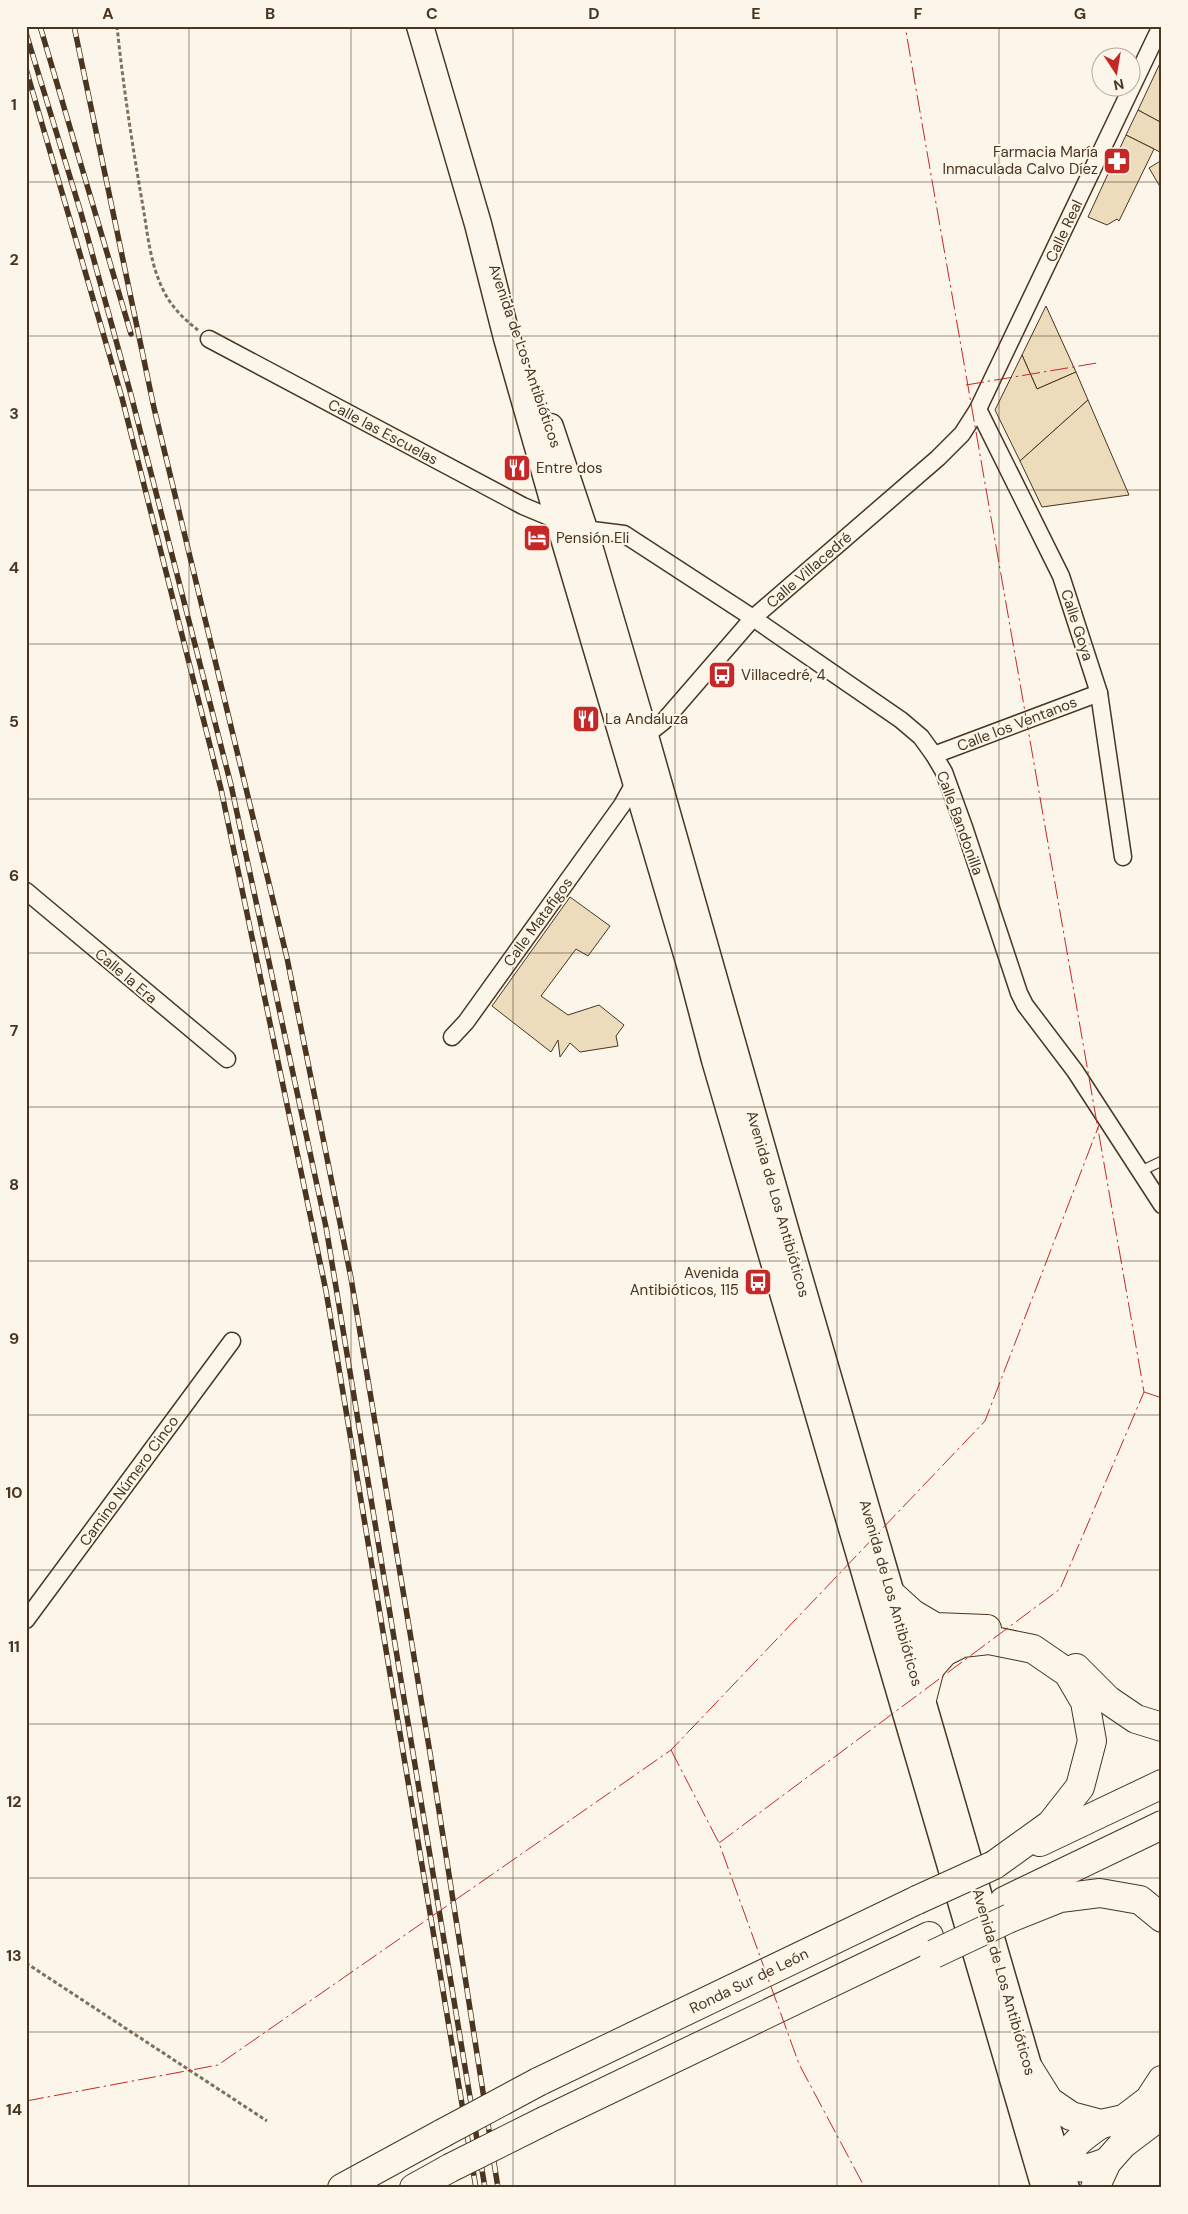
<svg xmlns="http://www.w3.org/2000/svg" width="1188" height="2214" viewBox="0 0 1188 2214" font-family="'DM Sans',sans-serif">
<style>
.building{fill:#ecdcbc;stroke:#4a3520}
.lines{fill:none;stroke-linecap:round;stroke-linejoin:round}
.service-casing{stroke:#4a3520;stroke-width:11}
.minor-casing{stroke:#4a3520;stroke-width:19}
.primary-casing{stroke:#4a3520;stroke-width:29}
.motorway-casing{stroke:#4a3520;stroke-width:30}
.path{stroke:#7f6f5c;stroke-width:3;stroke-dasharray:4 2.5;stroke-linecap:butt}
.service{stroke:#fbf6e9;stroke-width:9}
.minor{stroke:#fbf6e9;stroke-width:16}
.primary{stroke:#fbf6e9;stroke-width:26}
.motorway{stroke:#fbf6e9;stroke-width:28}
.rail-casing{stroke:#4a3520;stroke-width:5.5}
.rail{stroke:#fbf6e9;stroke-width:4;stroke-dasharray:11;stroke-linecap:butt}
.motorway-bridge-casing{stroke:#4a3520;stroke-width:30;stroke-linecap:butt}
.motorway-bridge{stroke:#fbf6e9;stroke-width:28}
.power{stroke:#c62828;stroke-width:1;stroke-dasharray:18 4 2.5 4;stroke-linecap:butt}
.grid{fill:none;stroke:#4a3520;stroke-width:1;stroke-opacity:0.55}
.labels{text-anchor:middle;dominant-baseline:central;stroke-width:4;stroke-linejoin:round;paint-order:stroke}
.poi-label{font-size:15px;fill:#4a3520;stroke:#fbf6e9;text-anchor:start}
.street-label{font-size:15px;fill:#4a3520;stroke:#fbf6e9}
.neatline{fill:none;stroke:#4a3520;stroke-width:2}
.grid-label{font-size:16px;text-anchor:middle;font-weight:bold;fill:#4a3520}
</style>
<rect width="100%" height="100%" fill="#fbf6e9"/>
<g class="building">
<path d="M1162,59V123L1138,110Z"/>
<path d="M1138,110L1162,123V153L1126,135Z"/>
<path d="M1126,135L1154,149L1119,221L1117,219L1107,225L1088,217Z"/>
<path d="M1162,160V190L1149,168Z"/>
<path d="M1046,306L1076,372L1037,389L1022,355Z"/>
<path d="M1022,355L1037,389L1076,372L1088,400L1020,461L995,410Z"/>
<path d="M1088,400L1129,495L1042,507L1020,461Z"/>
<path d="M570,897L610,926L588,956L576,949L541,996L568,1015L599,1005L624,1025L616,1036L618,1046L580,1052L570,1043L560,1057L558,1040L551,1052L492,1006Z"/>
</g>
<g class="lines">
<g class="service-casing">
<path id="service" d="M1141,1171L1162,1161"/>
</g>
<g class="minor-casing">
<g id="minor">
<path d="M209,339L523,506L559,521"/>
<path d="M978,409L1061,576L1099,693L1123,857"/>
<path d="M584,529L624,534L753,618L901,720L921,737L934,755L944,772L964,827L1019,993L1025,1005L1075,1071L1162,1205"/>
<path d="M645,736L663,722L753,618L938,458L962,434L978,409L1161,26"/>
<path d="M934,755L1099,693"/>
<path d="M26,891L227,1059"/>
<path d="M452,1037L466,1022L622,805L636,780"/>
<path d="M26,1620L232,1341"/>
</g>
</g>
<g class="primary-casing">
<g id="primary">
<path d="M420,26L478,224L507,338L559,521L689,961L715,1060L1045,2188"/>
<path d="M550,427L584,529L645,736L787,1236L1029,2069L1066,2188"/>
</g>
</g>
<g class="motorway-casing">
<g id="motorway">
<path d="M891,1594L913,1614L935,1627L987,1629"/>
<path d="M935,1627L923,1631L906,1644L926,1652H944"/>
<path d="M1076,1668L1108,1700L1136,1719L1162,1727"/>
<path d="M922,1699L930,1668L944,1652L962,1643L989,1640L1033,1649L1068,1673L1085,1702L1092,1741L1080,1787L1051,1824L994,1865"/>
<path d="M1040,1842L1162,1784"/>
<path d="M1004,1901L1162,1825"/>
<path d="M1010,1918L1060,1898L1100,1893L1140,1900L1162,1918"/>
<path d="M1029,2069L1049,2101L1071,2116L1101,2124L1124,2119L1149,2100L1162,2080"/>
<path d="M538,2082L917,1900"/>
<path d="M546,2120L929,1936"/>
<path d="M1101,2124C1083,2136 1069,2147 1060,2166L1090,2168L1107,2162"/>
<path d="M342,2188L443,2133"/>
<path d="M414,2188L450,2168"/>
<path d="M1095,2188L1107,2162L1123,2144L1152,2122L1162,2106"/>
</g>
</g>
<g class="path">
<path d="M117,26C123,85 132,143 142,201C147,228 149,257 160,283C168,303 181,317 198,330"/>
<path d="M26,1963L267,2121"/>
</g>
<use href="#service" class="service"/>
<use href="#minor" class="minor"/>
<use href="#primary" class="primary"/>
<use href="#motorway" class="motorway"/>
<g class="rail-casing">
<g id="rail">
<path d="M40,26L131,334"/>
<path d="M74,26L154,408L287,958L351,1278L430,1753L498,2188"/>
<path d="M26,33L81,213L131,395L231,785L326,1227L485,2188"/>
<path d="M26,69L122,398L221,789L326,1291L476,2188"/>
</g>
</g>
<use href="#rail" class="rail"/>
<g class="motorway-bridge-casing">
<g id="motorway-bridge">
<path d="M917,1900L994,1865"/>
<path d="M934,1954L1010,1918"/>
<path d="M443,2133L538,2082"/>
<path d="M450,2168L546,2120"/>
</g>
</g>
<use href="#motorway-bridge" class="motorway-bridge"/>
<g class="power">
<path d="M966,385L1097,363"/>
<path d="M1144,1392L1162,1398"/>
<path d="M671,1750L719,1843L799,2064L865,2188"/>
<path d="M719,1843L1060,1589L1144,1392L905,26"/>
<path d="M26,2101L218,2065L671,1750L985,1421L1099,1125"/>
</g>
</g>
<path class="grid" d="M189,26V2188M351,26V2188M513,26V2188M675,26V2188M837,26V2188M999,26V2188M26,182H1162M26,336H1162M26,490H1162M26,644H1162M26,799H1162M26,953H1162M26,1107H1162M26,1261H1162M26,1415H1162M26,1570H1162M26,1724H1162M26,1878H1162M26,2032H1162"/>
<defs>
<g id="pharmacy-square" transform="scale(1.4375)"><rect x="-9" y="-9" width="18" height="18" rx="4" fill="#c62828" stroke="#fbf6e9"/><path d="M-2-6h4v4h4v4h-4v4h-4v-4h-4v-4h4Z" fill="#fff"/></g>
<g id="restaurant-square" transform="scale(1.4375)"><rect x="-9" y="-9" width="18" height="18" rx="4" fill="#c62828" stroke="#fbf6e9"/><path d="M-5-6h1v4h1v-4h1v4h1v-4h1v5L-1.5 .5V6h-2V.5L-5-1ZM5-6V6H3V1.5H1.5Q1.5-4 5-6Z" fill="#fff"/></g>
<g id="hotel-square" transform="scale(1.4375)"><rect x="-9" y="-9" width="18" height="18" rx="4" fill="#c62828" stroke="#fbf6e9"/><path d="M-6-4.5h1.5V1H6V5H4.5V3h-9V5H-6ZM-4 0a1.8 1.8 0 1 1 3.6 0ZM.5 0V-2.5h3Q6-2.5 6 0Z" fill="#fff"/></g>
<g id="bus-square" transform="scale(1.4375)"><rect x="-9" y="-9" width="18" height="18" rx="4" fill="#c62828" stroke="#fbf6e9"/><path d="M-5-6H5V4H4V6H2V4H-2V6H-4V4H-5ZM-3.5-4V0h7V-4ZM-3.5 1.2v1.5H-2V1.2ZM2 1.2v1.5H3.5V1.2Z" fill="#fff"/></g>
</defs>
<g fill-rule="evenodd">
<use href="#pharmacy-square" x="1117" y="161"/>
<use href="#restaurant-square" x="517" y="468"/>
<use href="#hotel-square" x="537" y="538"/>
<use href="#bus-square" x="722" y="675"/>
<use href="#restaurant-square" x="586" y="719"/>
<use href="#bus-square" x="758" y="1282"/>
</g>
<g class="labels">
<g class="poi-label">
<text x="1098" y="152" text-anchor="end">Farmacia María<tspan x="1098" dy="17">Inmaculada Calvo Díez</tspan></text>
<text x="536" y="468">Entre dos</text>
<text x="556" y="538">Pensión Eli</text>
<text x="741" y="675">Villacedré, 4</text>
<text x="605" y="719">La Andaluza</text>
<text x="739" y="1273" text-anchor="end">Avenida<tspan x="739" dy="17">Antibióticos, 115</tspan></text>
</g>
<g class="street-label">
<text transform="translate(1064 231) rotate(-65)">Calle Real</text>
<text transform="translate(525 356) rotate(71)">Avenida de Los Antibióticos</text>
<text transform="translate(383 432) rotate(28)">Calle las Escuelas</text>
<text transform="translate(809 570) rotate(-41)">Calle Villacedré</text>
<text transform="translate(1077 625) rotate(72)">Calle Goya</text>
<text transform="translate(1017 724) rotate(-21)">Calle los Ventanos</text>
<text transform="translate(960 823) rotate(70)">Calle Bandonilla</text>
<text transform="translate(538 922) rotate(-54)">Calle Matafigos</text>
<text transform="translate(126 976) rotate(40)">Calle la Era</text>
<text transform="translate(778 1204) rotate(74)">Avenida de Los Antibióticos</text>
<text transform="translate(129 1481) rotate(-54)">Camino Número Cinco</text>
<text transform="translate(891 1593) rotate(74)">Avenida de Los Antibióticos</text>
<text transform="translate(749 1981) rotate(-26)">Ronda Sur de León</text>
<text transform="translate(1004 1982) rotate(74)">Avenida de Los Antibióticos</text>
</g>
</g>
<rect width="1188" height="2214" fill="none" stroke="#fbf6e9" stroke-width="55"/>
<g transform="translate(1116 72) rotate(168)"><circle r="24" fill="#fbf6e9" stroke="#b4a999"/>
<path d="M0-4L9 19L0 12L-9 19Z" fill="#c62828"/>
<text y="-8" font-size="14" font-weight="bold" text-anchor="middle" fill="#4a3520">N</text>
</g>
<rect x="28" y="28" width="1132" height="2158" class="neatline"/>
<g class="grid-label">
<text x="108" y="19">A</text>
<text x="270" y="19">B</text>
<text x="432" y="19">C</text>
<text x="594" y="19">D</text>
<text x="756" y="19">E</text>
<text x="918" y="19">F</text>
<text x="1080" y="19">G</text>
<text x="14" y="110">1</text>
<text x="14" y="265">2</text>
<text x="14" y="419">3</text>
<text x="14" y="573">4</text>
<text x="14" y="727">5</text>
<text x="14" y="881">6</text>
<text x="14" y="1036">7</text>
<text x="14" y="1190">8</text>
<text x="14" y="1344">9</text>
<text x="14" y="1498">10</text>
<text x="14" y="1652">11</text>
<text x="14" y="1807">12</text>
<text x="14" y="1961">13</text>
<text x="14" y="2115">14</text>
</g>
</svg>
